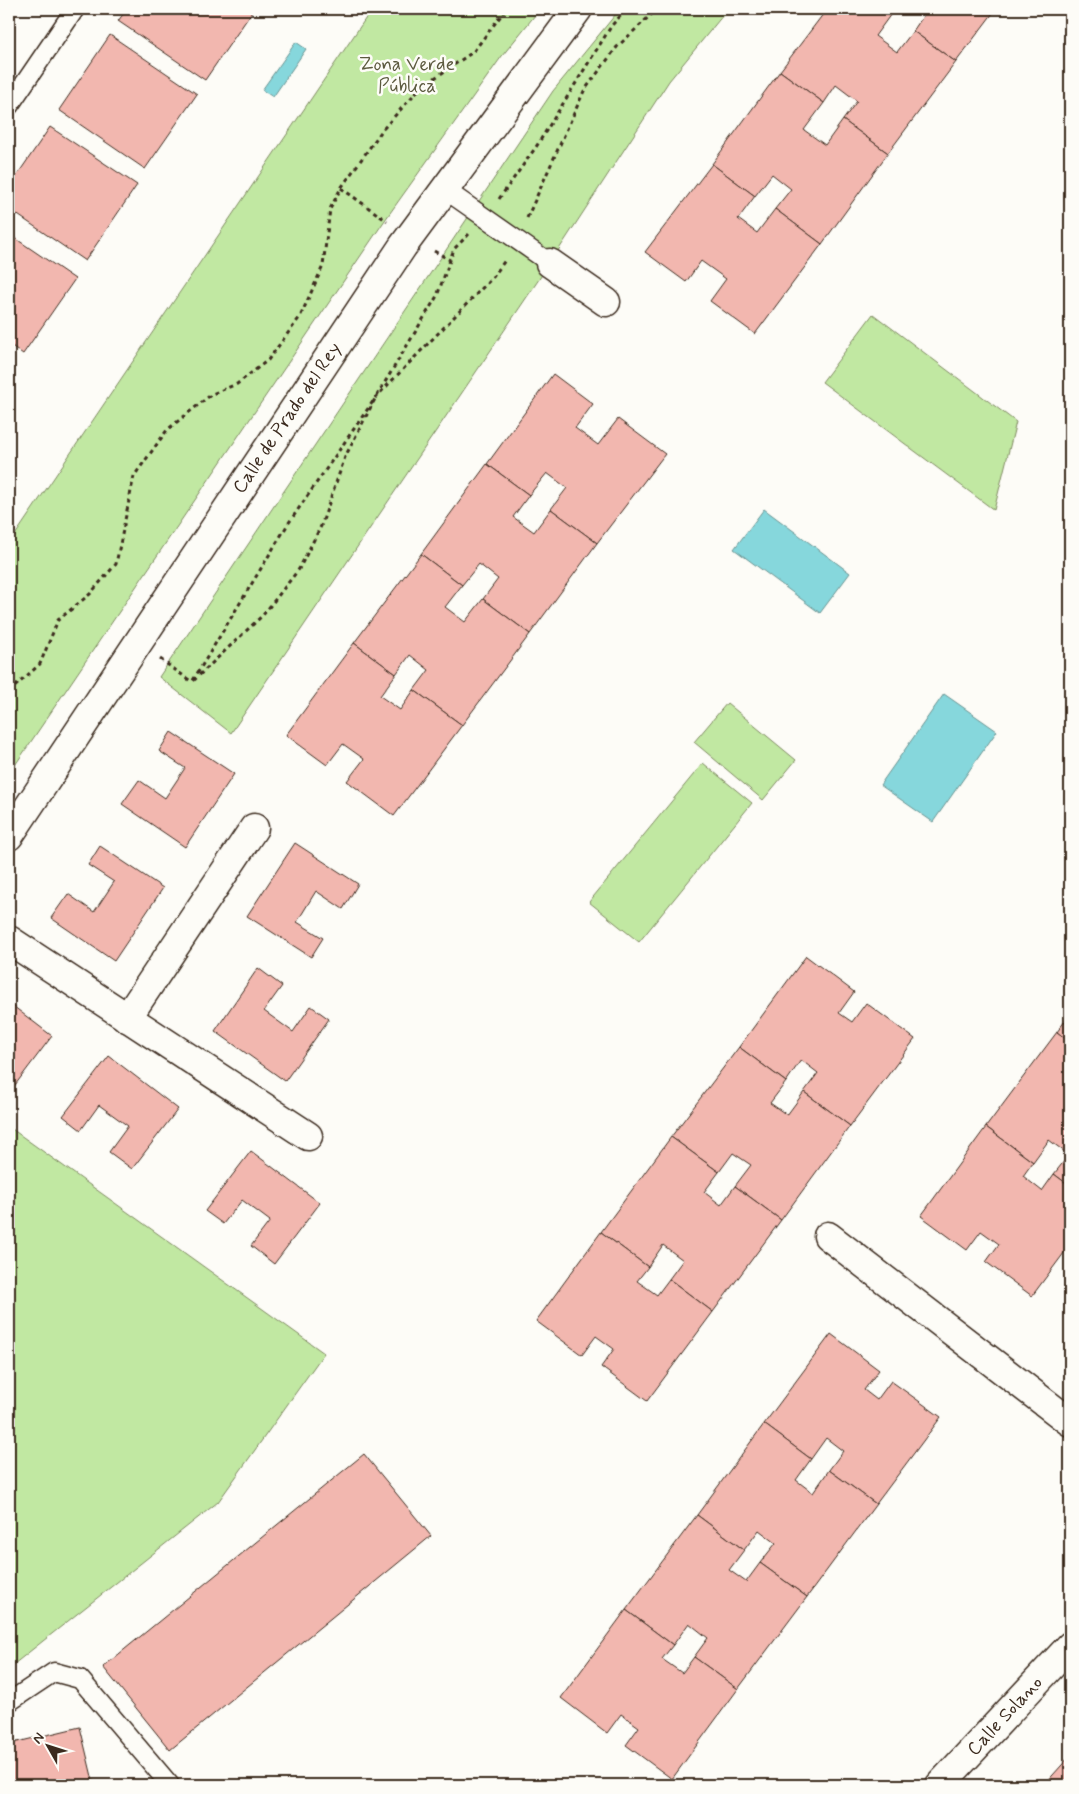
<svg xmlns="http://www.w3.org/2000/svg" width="1079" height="1794" viewBox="0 0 1079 1794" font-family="Mynerve,sans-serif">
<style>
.green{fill:#c1e8a2;stroke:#7e8960}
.water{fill:#86d7dc;stroke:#689290}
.building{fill:#f2b7af;stroke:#3b2a1e}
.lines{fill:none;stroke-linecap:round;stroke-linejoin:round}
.service-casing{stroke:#3b2a1e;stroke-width:21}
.minor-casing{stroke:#3b2a1e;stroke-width:31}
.path{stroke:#3b2a1e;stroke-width:3;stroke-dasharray:4 4;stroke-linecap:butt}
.service{stroke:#fdfcf7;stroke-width:18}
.minor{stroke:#fdfcf7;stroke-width:28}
.labels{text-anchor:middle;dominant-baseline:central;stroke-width:5;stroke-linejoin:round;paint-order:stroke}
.park-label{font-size:19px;fill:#5c5a3f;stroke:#fdfcf7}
.street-label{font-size:19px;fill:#3b2a1e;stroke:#fdfcf7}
</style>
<rect width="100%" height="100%" fill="#fdfcf7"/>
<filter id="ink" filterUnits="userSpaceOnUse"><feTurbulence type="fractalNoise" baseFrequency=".02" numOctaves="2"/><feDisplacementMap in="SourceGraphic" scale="10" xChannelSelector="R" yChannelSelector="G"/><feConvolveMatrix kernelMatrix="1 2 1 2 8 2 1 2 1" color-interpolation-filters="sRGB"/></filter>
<g filter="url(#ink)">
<g class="green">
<path d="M372,9H540L502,56L385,220L9,774V544Z"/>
<path d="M620,9H728L669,81L550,263L231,733L159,677L553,91Z"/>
<path d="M873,314L1016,422L994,510L822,382Z"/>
<path d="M727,703L796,760L763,800L694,742Z"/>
<path d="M703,763L752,803L639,942L589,902Z"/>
<path d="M9,1127L324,1353L218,1502L9,1668Z"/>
</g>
<g class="water">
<path d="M296,42L306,49L273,97L262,90Z"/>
<path d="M764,509L850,573L820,613L734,549Z"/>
<path d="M944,694L997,731L933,822L880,785Z"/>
</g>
<g class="building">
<path d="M127,9H254L205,80L118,21Z"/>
<path d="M827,9H884L891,14L875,36L897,52L913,31L956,62L888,153L843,120L857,101L836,85L824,103L780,71Z"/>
<path d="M928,9H996L956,62L913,31Z"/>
<path d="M110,35L197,94L145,169L59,110Z"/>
<path d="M780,71L824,103L804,130L825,145L843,120L888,153L822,244L775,209L791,189L772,174L755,196L712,164Z"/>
<path d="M50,127L137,185L85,261L9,209V187Z"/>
<path d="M712,164L755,196L738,219L757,233L775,209L822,244L755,334L710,301L726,279L701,261L686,282L645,252Z"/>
<path d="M9,234L75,279L23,354L9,344Z"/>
<path d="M553,374L593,404L575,428L598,445L618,419L665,454L597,543L551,509L567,488L547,473L529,495L487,464Z"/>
<path d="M487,464L529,495L513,517L534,532L551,509L597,543L530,634L483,599L498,579L479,564L462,585L421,554Z"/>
<path d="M421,554L462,585L445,607L465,622L483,599L530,634L462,725L414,690L429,670L410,655L396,674L354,643Z"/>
<path d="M354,643L396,674L380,696L400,710L414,690L462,725L394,816L347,781L364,759L343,744L327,765L286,735Z"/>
<path d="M171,732L234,774L185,847L122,804L139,780L165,798L185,768L159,751Z"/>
<path d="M295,843L358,884L343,909L316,891L297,922L323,938L311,957L247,916Z"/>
<path d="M100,846L163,888L114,961L51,918L68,894L94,912L114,882L88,865Z"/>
<path d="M806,956L854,992L839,1013L852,1022L866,1003L915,1039L850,1126L804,1092L818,1073L801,1060L786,1082L739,1047Z"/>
<path d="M258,968L282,986L264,1011L293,1032L311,1006L329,1019L285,1081L215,1031Z"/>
<path d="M9,1003L52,1036L9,1093Z"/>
<path d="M1070,1014V1042L1057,1032Z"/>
<path d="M1057,1032L1070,1042V1186L1054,1174L1069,1155L1049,1140L1033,1162L986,1127Z"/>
<path d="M739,1047L786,1082L770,1103L787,1115L804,1092L850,1126L781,1220L735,1186L751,1165L733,1153L719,1172L671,1137Z"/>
<path d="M109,1056L178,1109L132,1169L109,1152L128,1126L99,1105L81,1130L63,1116Z"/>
<path d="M986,1127L1033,1162L1023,1176L1042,1191L1054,1174L1070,1186V1245L1032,1296L986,1262L999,1244L981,1231L967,1250L921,1216Z"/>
<path d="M671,1137L719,1172L704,1192L721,1205L735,1186L781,1220L713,1312L669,1279L683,1260L663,1245L648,1267L601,1232Z"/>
<path d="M251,1151L320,1203L274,1264L251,1246L270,1221L242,1200L223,1224L205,1211Z"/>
<path d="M601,1232L648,1267L637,1281L657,1295L669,1279L713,1312L647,1401L601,1367L614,1349L596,1336L582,1355L536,1321Z"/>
<path d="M831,1334L879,1370L864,1390L877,1400L891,1381L941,1417L876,1504L829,1470L843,1451L826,1438L811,1459L764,1424Z"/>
<path d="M764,1424L811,1459L796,1480L813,1493L829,1470L876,1504L807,1597L760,1563L776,1543L759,1530L744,1550L697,1515Z"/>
<path d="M364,1454L431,1536L170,1750L103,1667Z"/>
<path d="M697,1515L744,1550L729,1570L746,1582L760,1563L807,1597L738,1689L694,1657L708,1638L689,1623L673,1645L626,1610Z"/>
<path d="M626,1610L673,1645L662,1659L682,1673L694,1657L738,1689L672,1779L626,1745L639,1727L621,1714L607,1733L561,1698Z"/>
<path d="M80,1727L94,1785H9V1744Z"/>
<path d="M1070,1756V1785H1044Z"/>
</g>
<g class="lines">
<g class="service-casing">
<g id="service">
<path d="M9,106L75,9"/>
<path d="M444,189L550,263"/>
<path d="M9,1702L54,1672L80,1679L170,1785"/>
</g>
</g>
<g class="minor-casing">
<g id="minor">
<path d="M550,263L606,302"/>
<path d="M9,836L403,246L578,9"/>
<path d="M9,940L308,1136"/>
<path d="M127,1018L254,828"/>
<path d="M828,1236L1070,1422"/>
<path d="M940,1785L1070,1646"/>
</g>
</g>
<g class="path">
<path d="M341,188L387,221"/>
<path d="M499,199L536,147L612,25L627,9"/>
<path d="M527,218L584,91L617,47L657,9"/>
<path d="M469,234L454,249L437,296L376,397L345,457L321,526L299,569L263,615L192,682L288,524L376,397L493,277L506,259"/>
<path d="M434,251L450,260"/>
<path d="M160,659L192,682"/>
<path d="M9,692L40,664L58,620L90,594L116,564L134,476L167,430L212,394L237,384L268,360L300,317L323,266L330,209L341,188L383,129L420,88L473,52L506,9"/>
</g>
<use href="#service" class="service"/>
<use href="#minor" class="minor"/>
</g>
</g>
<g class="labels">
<g class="park-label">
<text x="407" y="64">Zona Verde<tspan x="407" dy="22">Pública</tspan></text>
</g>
<g class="street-label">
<text transform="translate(287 418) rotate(-56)">Calle de Prado del Rey</text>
<text transform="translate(1005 1716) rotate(-47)">Calle Solano</text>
</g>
</g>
<rect width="1079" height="1794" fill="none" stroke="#fdfcf7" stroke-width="30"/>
<rect x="15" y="15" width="1049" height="1764" fill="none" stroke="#3b2a1e" stroke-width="2" filter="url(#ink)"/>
<g transform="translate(48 1746) rotate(309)" stroke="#fdfcf7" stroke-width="4" paint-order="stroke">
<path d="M0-4L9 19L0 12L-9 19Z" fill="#3b2a1e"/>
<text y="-8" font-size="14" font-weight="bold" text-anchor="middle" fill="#3b2a1e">N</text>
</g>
</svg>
